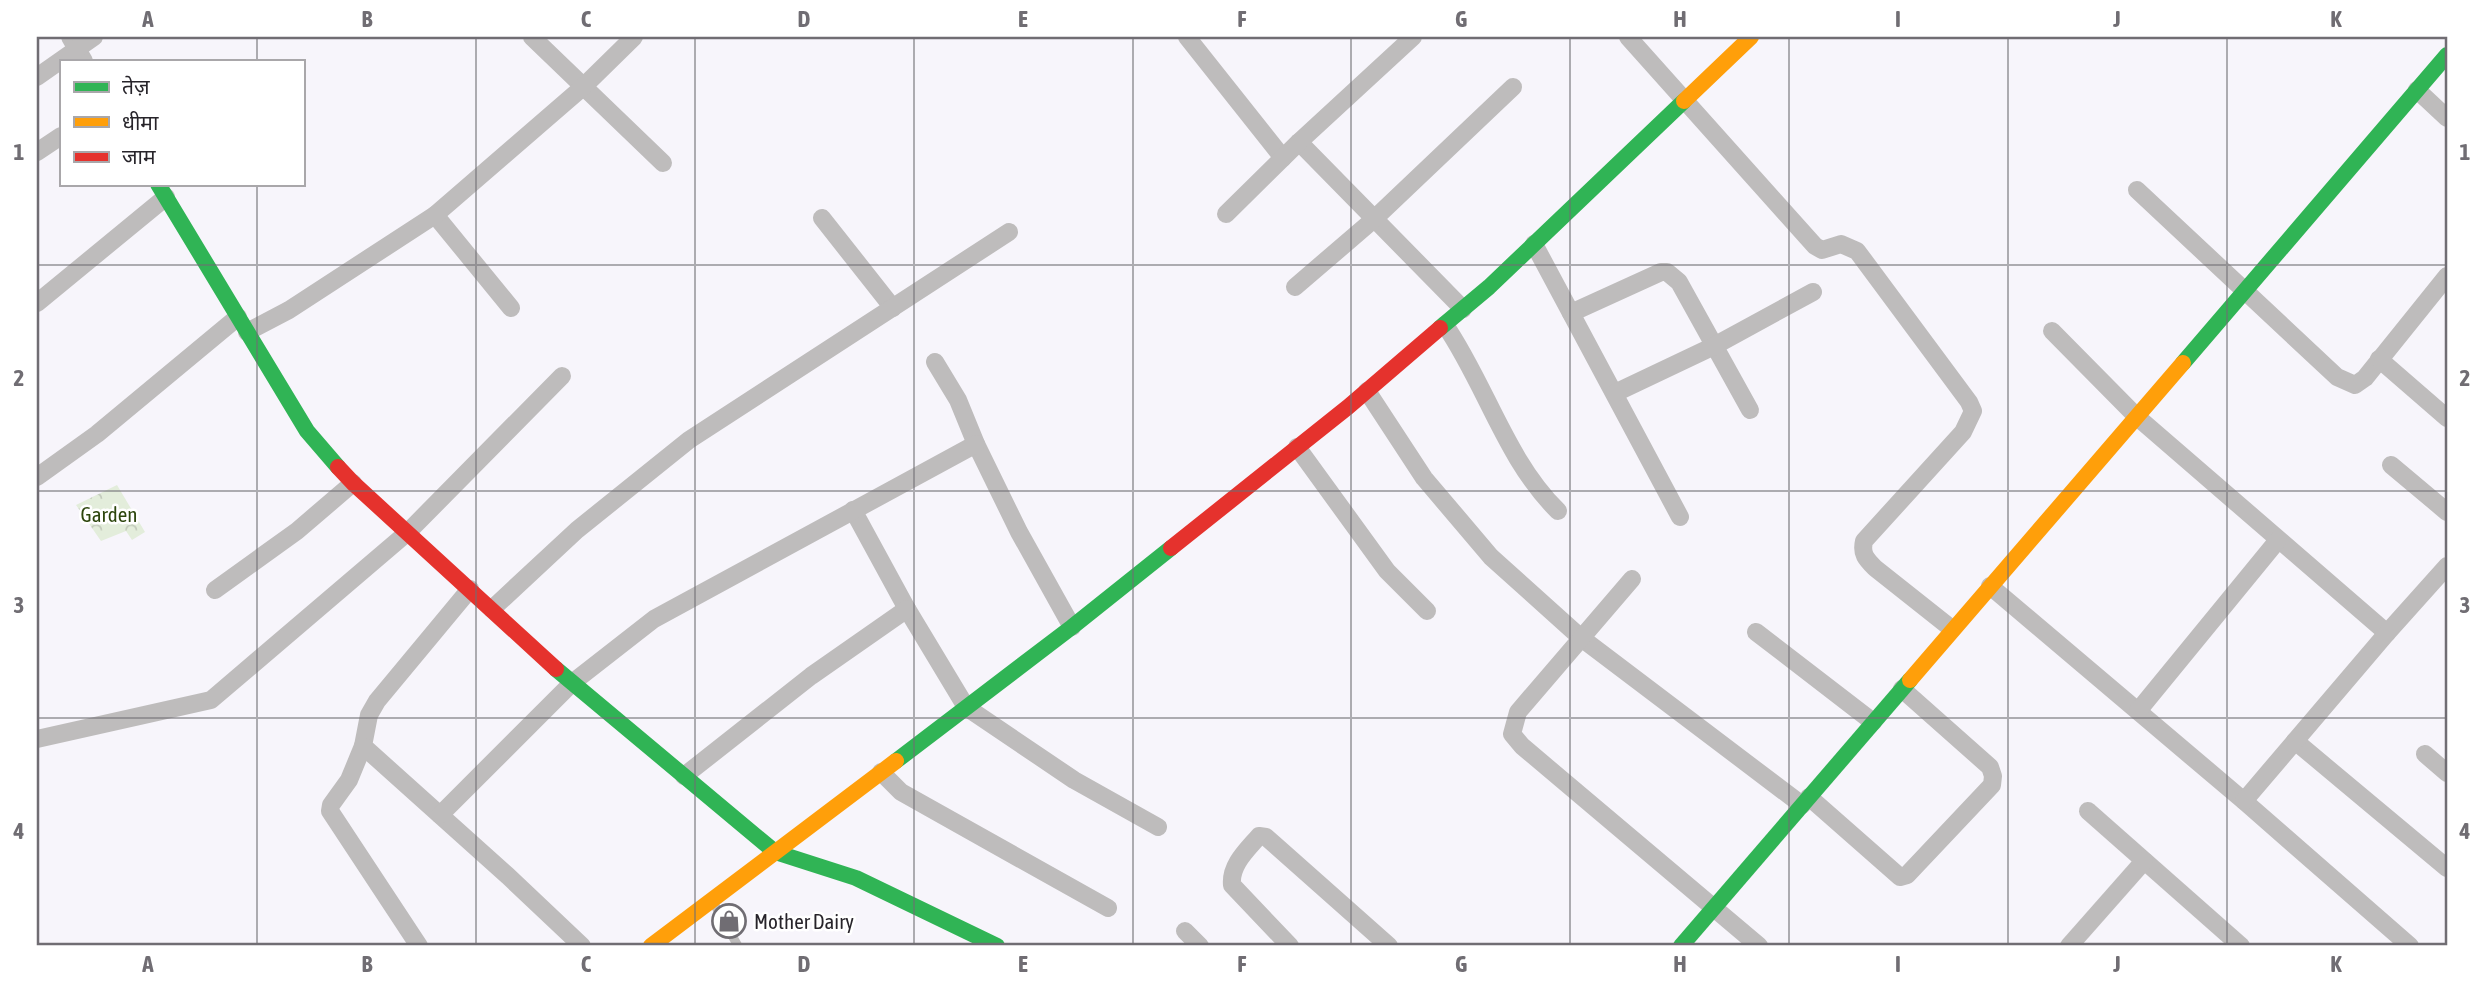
<svg xmlns="http://www.w3.org/2000/svg" width="2484" height="983" viewBox="0 0 2484 983" font-family="'Asap Condensed','Noto Sans Devanagari',sans-serif">
<style>
.park{fill:url(#park-crowns)}
.lines{fill:none;stroke-linecap:round;stroke-linejoin:round}
.lane{stroke:#bebcbc;stroke-width:9}
.street{stroke:#bebcbc;stroke-width:18}
.fast{stroke:#30b455;stroke-width:16}
.slow{stroke:#ff9f0a;stroke-width:16}
.jam{stroke:#e5322d;stroke-width:16}
.grid{fill:none;stroke:#706d73;stroke-width:2;stroke-opacity:0.55}
.labels{text-anchor:middle;dominant-baseline:central;stroke-width:5;stroke-linejoin:round;paint-order:stroke}
.park-label{font-size:21px;fill:#2d460d;stroke:#fff}
.poi-label{font-size:21px;fill:#27242a;stroke:#fff;text-anchor:start}
.neatline{fill:none;stroke:#706d73;stroke-width:2.5}
.grid-label{font-size:23px;text-anchor:middle;font-weight:bold;fill:#706d73}
</style>
<defs>
<pattern id="park-crowns" width="20" height="18" patternUnits="userSpaceOnUse" patternTransform="scale(1.75)"><rect width="20" height="18" fill="#e3eddb"/><path d="M2 6a3 3 0 1 1 6 0M12 15a3 3 0 1 1 6 0" fill="none" stroke="#c3cbbc"/></pattern>
</defs>
<rect width="100%" height="100%" fill="#f7f5fb"/>
<path class="park" d="M117,485L145,532L132,540L126,531L101,541L76,505Z"/>
<g class="lines">
<path class="lane" d="M713,902L738,946"/>
<g class="street">
<path d="M70,37L84,61"/>
<path d="M532,37L663,163"/>
<path d="M1187,37L1283,158"/>
<path d="M1628,37L1815,246L1822,250L1841,244L1857,251L1969,402L1973,411L1963,432L1864,541C1861,554 1866,559 1875,568L1952,629"/>
<path d="M37,77L94,37"/>
<path d="M2417,90L2447,118"/>
<path d="M1299,142L1463,309"/>
<path d="M37,152L61,136"/>
<path d="M2137,190L2337,377L2355,385L2365,378L2447,276"/>
<path d="M1226,214L1299,142L1413,37"/>
<path d="M435,215L511,308"/>
<path d="M822,218L893,308"/>
<path d="M1534,244L1680,517"/>
<path d="M1295,287L1373,220L1513,87"/>
<path d="M37,303L166,197"/>
<path d="M1571,313L1661,272H1667L1679,282L1750,410"/>
<path d="M1445,325C1486,385 1506,460 1558,511"/>
<path d="M2052,331L2136,416L2387,633"/>
<path d="M247,332L289,310L435,215L583,87L634,37"/>
<path d="M2379,359L2447,418"/>
<path d="M935,362L958,400L976,444L1019,532L1072,627"/>
<path d="M1367,391L1424,478L1491,557L1580,637L1802,805"/>
<path d="M1615,393L1714,346L1813,292"/>
<path d="M1297,447L1387,571L1427,611"/>
<path d="M2391,465L2447,512"/>
<path d="M37,477L97,434L238,317"/>
<path d="M853,510L907,609L966,707L1074,780L1158,827"/>
<path d="M1632,579L1518,712L1512,734L1522,746L1759,946"/>
<path d="M1990,586L2244,801L2410,946"/>
<path d="M470,589L377,701L369,715L363,746L508,876L582,946"/>
<path d="M215,590L297,531L353,483"/>
<path d="M492,609L577,530L689,440L1009,232"/>
<path d="M1756,632L1873,722"/>
<path d="M2138,711L2278,540"/>
<path d="M37,739L211,700L408,532L562,376"/>
<path d="M2295,741L2447,868"/>
<path d="M363,746L349,780L331,805L330,811L419,946"/>
<path d="M2425,754L2447,773"/>
<path d="M881,772L901,792L1108,908"/>
<path d="M684,776L811,676L907,609"/>
<path d="M1809,797L1900,877L1907,875L1992,785L1993,776L1990,767L1902,689"/>
<path d="M2244,801L2387,633L2447,566"/>
<path d="M2088,811L2241,946"/>
<path d="M440,815L572,683L654,619L976,444"/>
<path d="M1185,931L1200,946"/>
<path d="M1290,946L1232,885C1230,865 1247,850 1259,836L1266,837L1274,844L1389,946"/>
<path d="M2069,946L2144,861"/>
</g>
<g class="fast">
<path d="M158,184L307,431L338,467"/>
<path d="M1440,328L1489,287L1684,101"/>
<path d="M2183,363L2447,55"/>
<path d="M556,669L775,852L856,878L997,946"/>
<path d="M896,761L1072,627L1171,548"/>
<path d="M1681,946L1910,680"/>
</g>
<g class="slow">
<path d="M1684,101L1751,37"/>
<path d="M1910,680L2183,363"/>
<path d="M651,946L896,761"/>
</g>
<g class="jam">
<path d="M338,467L353,483L556,669"/>
<path d="M1171,548L1348,407L1440,328"/>
</g>
</g>
<path class="grid" d="M257,37V61M476,37V946M695,37V946M914,37V946M1133,37V946M1351,37V946M1570,37V946M1789,37V946M2008,37V946M2227,37V946M257,184V946M37,265H2447M37,491H2447M37,718H2447"/>
<defs>
<g id="shop-ring" transform="scale(1.75)"><circle r="9.5" fill="#fff" stroke="#706d73" stroke-width="1.5"/><path d="M-5-2.5h2.3a2.7 3.5 0 0 1 5.4 0H5L5.5 6h-11ZM-1.5-2.5h3a1.5 2.3 0 0 0-3 0Z" fill="#706d73"/></g>
</defs>
<g fill-rule="evenodd">
<use href="#shop-ring" x="729" y="921"/>
</g>
<g class="labels">
<g class="park-label">
<text x="109" y="514">Garden</text>
</g>
<g class="poi-label">
<text x="754" y="921">Mother Dairy</text>
</g>
</g>
<rect width="2484" height="983" fill="none" stroke="#ffffff" stroke-width="77"/>
<rect x="60" y="60" width="245" height="126" fill="#ffffff" stroke="#a9a7aa" stroke-width="2"/>
<rect x="74" y="82" width="35" height="10" fill="#30b455" stroke="#a9a7aa" stroke-width="2"/>
<text x="122" y="94" font-size="21" fill="#27242a">तेज़</text>
<rect x="74" y="117" width="35" height="10" fill="#ff9f0a" stroke="#a9a7aa" stroke-width="2"/>
<text x="122" y="130" font-size="21" fill="#27242a">धीमा</text>
<rect x="74" y="152" width="35" height="10" fill="#e5322d" stroke="#a9a7aa" stroke-width="2"/>
<text x="122" y="164" font-size="21" fill="#27242a">जाम</text>
<rect x="38" y="38" width="2408" height="906" class="neatline"/>
<g class="grid-label">
<text x="148" y="27">A</text>
<text x="367" y="27">B</text>
<text x="586" y="27">C</text>
<text x="804" y="27">D</text>
<text x="1023" y="27">E</text>
<text x="1242" y="27">F</text>
<text x="1461" y="27">G</text>
<text x="1680" y="27">H</text>
<text x="1898" y="27">I</text>
<text x="2117" y="27">J</text>
<text x="2336" y="27">K</text>
<text x="19" y="160">1</text>
<text x="2465" y="160">1</text>
<text x="19" y="386">2</text>
<text x="2465" y="386">2</text>
<text x="19" y="613">3</text>
<text x="2465" y="613">3</text>
<text x="19" y="839">4</text>
<text x="2465" y="839">4</text>
<text x="148" y="972">A</text>
<text x="367" y="972">B</text>
<text x="586" y="972">C</text>
<text x="804" y="972">D</text>
<text x="1023" y="972">E</text>
<text x="1242" y="972">F</text>
<text x="1461" y="972">G</text>
<text x="1680" y="972">H</text>
<text x="1898" y="972">I</text>
<text x="2117" y="972">J</text>
<text x="2336" y="972">K</text>
</g>
</svg>
